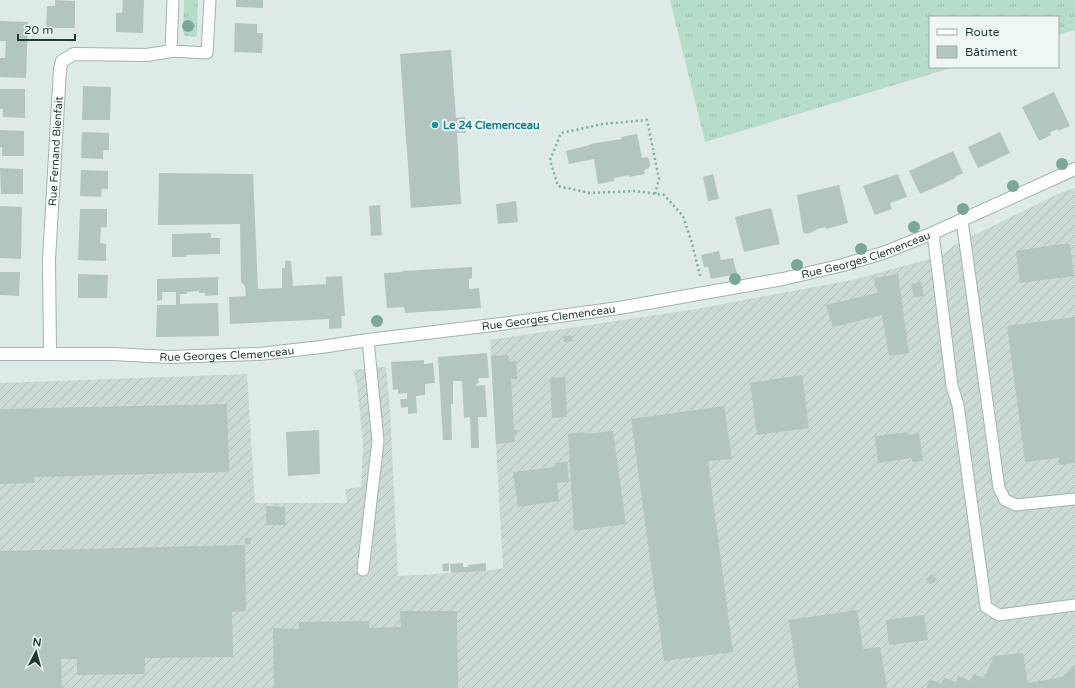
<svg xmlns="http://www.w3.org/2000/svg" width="1075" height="688" viewBox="0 0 1075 688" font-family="'Varela Round',sans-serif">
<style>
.industrial{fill:url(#industrial-furrows)}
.grass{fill:url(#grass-tufts)}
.building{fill:#b3c5c1}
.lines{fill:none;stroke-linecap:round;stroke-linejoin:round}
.service-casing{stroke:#a1b2b0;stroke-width:13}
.minor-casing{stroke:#a1b2b0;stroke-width:14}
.path{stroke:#7dafac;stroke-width:2.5;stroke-dasharray:2 3;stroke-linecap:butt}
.service{stroke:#fff;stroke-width:11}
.minor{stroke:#fff;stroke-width:12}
.tree{fill:#7aa898}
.culture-dot{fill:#0f9aa8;stroke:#eef7f4;stroke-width:1.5}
.labels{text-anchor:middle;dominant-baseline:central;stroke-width:4;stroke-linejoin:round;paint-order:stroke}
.culture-label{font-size:11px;font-weight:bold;fill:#0d838f;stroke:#eef7f4;text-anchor:start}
.street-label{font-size:11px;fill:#1f3a39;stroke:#eef7f4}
</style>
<defs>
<pattern id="industrial-furrows" width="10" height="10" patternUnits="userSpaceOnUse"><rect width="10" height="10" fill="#ccdad7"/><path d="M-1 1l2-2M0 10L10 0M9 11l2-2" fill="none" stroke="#afbcb9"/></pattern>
<pattern id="grass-tufts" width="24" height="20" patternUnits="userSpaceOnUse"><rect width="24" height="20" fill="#b5ddc9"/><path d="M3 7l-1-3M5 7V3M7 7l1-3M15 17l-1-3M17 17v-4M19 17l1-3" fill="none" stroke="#9bbead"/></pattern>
</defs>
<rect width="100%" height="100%" fill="#deeae8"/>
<path class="industrial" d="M1075,188V688H0V383L247,374L255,503H347L345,489L361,487L363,444L357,385L353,370L386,367L390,409L398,576L486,571L503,568L490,340L696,309L852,280L941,256L956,244L1060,193Z"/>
<g class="grass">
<path d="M184,0H198L197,33L195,37L185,36L183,32Z"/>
<path d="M670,0H1075V30L1058,35V17H930V67H954L705,142Z"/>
</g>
<g class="building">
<path d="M55,0L75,1V28H46L47,6H55Z"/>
<path d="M123,0H144L143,33L116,32V13H122Z"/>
<path d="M236,0H263V8L236,7Z"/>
<path d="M0,21L28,22L26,78L0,77V58H5L6,41H0Z"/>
<path d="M235,23L257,24V33H263L262,53L234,52Z"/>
<path d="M451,50L456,118L465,117L466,133H457L461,204L411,208L400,54Z"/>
<path d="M83,86L111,87L110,120H82Z"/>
<path d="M0,89H25V118L3,117V109H0Z"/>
<path d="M1054,92L1070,126L1058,131L1057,129L1050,133L1051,135L1039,141L1022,107Z"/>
<path d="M0,130L24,131V156H2V147H0Z"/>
<path d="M82,132L109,133V150H103V159L81,158Z"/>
<path d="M1000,132L1010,153L978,168L968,147Z"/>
<path d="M637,134L642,158L647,157L649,159L650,166L648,169L644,170L645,174L629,177V175L614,178V181L598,184L594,159L569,164L566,151L590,145V144L622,139L621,137Z"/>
<path d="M953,151L963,173L955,177L956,178L920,194L909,171Z"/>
<path d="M0,168L23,169V194H1Z"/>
<path d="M81,170L108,171V189H102L101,197L80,196Z"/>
<path d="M159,173L253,174L258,289L282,288V268H285V261H291L293,286L326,284V277L342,276L345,316H341L342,328L329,329V319L230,324L229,297L246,296L245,286L241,282L240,224L158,225Z"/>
<path d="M713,174L719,199L708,201L703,177Z"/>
<path d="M898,174L907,197L890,203L892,209L875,215L863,186Z"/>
<path d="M839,185L848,223L826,229L825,227L817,229L815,231L806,234L803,232L797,195Z"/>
<path d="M516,201L518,222L498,224L496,204Z"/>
<path d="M380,205L382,235L371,236L369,206Z"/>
<path d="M0,206L22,207L21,259L0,258Z"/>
<path d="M771,208L780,244L744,252L735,217Z"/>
<path d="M80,209H107V227H101L100,243L106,244V261L78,260Z"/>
<path d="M211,233V238H220V254L186,255V257H172V234Z"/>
<path d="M1061,244H1070L1074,276L1020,283L1016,251Z"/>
<path d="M719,251L721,260L733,258L737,274L711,279L708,267H704L701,255Z"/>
<path d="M472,267V278L469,279V289L479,288L481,308L405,313L404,307L387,308L384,273L402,272V271Z"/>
<path d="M0,272H20L19,296L0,295Z"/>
<path d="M78,274L108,275L107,298H78Z"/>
<path d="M898,274L909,353L889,356L882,315L833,327L826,305L877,293L874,278Z"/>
<path d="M218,277V295L205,296V293H199V291L187,292V294H180V304L218,303L219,336L156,337L157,305H176V292H162V300L157,301V279Z"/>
<path d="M921,282L924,296L914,297L911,284Z"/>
<path d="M1075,317V463L1059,465V458L1025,462L1007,326Z"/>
<path d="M571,335L573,341L564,342L563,337Z"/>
<path d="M487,353L489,378H478L479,383L476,384V386L485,385L487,417H478L479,448H471L470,417L464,418L462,381H453V404H451L452,440H443L438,357Z"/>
<path d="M508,355L509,362L516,361L517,379H511L514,430H518V433L514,434L515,442L496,444L491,356Z"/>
<path d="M424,360V364L433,363L435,383L425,384V395L416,396L417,413L408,414V407L401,408L400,399H407V393L398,394V389L393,390L391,362Z"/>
<path d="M802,375L809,428L757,435L750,383Z"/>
<path d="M565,377L567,417L552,418L550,378Z"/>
<path d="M227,404L229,472L34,477V483L0,484V409Z"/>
<path d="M724,406L732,459L708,461L733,652L664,661L631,419Z"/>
<path d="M319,430L320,474L288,476L286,432Z"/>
<path d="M613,431L626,524L574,531L568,434L584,432L586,434Z"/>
<path d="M908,432V435L919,433L923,461L912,462V458L878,463L875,436Z"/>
<path d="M567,462L569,482L557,483L559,501L518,507L513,472L555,467V463Z"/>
<path d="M266,506L285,507V525H266Z"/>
<path d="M245,538H251V544L245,545L246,611L232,612L233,657L145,658V674L77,675V659H61L62,688H0V551L245,545Z"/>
<path d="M449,563V571H443L442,564Z"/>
<path d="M463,563V567H468V565L486,563V571L451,573L450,564Z"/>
<path d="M932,574L937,580L930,585L926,579Z"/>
<path d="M857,610L863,649L880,647L887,688H799L789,620Z"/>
<path d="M400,611H457L458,688H274L273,628L299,629V622L369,621V628L401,627Z"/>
<path d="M924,615L928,640L889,645L886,620Z"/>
<path d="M1023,653L1028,683L1062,677L1075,664V688H926L930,679L941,684L944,678L956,682L958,676L971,681L973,674L984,678L994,656Z"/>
</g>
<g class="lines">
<g class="service-casing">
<g id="service">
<path d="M173,0L171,51L207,53L210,0"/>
<path d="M962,220L999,488L1005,500L1016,505L1075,499"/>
<path d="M933,233L952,386L958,405L986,607L999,615L1075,605"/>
<path d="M363,570L378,441L368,340"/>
</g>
</g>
<g class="minor-casing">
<g id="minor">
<path id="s1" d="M50,353L49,260L60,69L62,61L74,54L147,55L171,51"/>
<path id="s2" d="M0,354H113L169,357L259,354L321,347L368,340L501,324L619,308L783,279L843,265L883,253L933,233L1075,169"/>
</g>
</g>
<path class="path" d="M655,194L659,179L647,120L603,124L561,133L550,160L558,186L590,193L635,191L664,195L683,216L691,240L701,279"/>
<use href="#service" class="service"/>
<use href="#minor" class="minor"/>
</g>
<g class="tree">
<circle cx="188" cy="26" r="6"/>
<circle cx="1062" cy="164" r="6"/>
<circle cx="1013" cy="186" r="6"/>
<circle cx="963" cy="209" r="6"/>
<circle cx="914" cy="227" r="6"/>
<circle cx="861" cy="249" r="6"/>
<circle cx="797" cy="265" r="6"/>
<circle cx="735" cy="279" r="6"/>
<circle cx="377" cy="321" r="6"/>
</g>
<circle class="culture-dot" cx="435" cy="125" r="4"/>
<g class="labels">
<g class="culture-label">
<text x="443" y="125">Le 24 Clemenceau</text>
</g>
<g class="street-label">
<text stroke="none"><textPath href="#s1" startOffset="202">Rue Fernand Bienfait</textPath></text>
<text stroke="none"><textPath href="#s2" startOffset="875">Rue Georges Clemenceau</textPath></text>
<text stroke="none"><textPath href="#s2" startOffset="551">Rue Georges Clemenceau</textPath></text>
<text stroke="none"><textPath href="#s2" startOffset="227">Rue Georges Clemenceau</textPath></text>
</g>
</g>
<rect x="929" y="16" width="130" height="52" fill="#eef7f4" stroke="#9baba9"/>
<rect x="937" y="29" width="20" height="6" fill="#ffffff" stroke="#9baba9"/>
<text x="965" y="36" font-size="12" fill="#1f3a39">Route</text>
<rect x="937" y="46" width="20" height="12" fill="#b3c5c1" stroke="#9baba9"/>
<text x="965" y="56" font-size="12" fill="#1f3a39">Bâtiment</text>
<g transform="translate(36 652) rotate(6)" stroke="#eef7f4" stroke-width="3" paint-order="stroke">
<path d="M0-3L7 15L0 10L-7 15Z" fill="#1f3a39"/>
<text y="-6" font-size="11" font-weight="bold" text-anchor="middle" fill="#1f3a39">N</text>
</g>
<path d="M18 34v6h57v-6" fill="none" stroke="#1f3a39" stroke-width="2"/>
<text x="24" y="34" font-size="12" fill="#1f3a39" stroke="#eef7f4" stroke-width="3" paint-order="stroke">20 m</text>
</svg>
